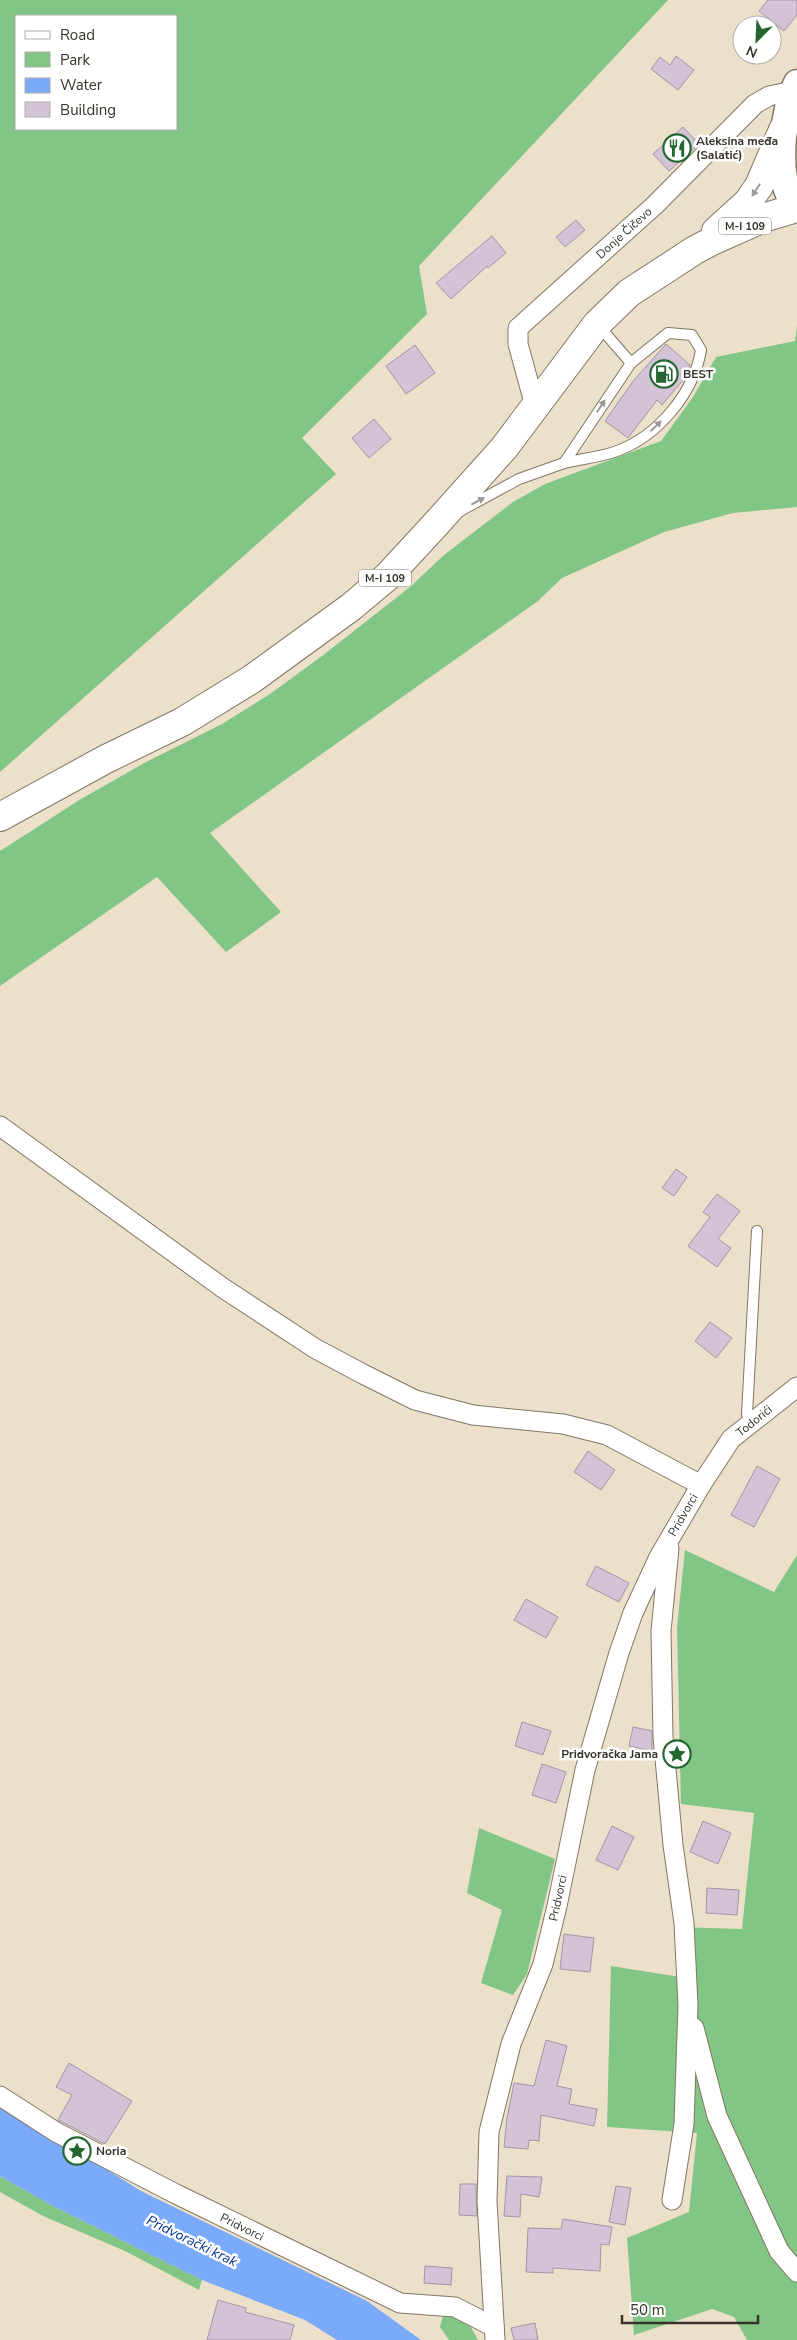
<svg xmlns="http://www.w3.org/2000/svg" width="797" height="2340" viewBox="0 0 797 2340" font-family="'Nunito Sans',sans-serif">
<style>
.green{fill:#82c686;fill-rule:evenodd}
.water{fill:#7baafa}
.building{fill:#d2c3d6;stroke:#a394a7}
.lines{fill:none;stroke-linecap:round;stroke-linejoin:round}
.service-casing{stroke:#827663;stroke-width:12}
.minor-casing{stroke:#827663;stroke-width:21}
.secondary-casing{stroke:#827663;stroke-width:29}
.primary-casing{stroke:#827663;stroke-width:30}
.service{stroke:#fff;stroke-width:10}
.minor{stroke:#fff;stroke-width:19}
.secondary{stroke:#fff;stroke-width:26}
.primary{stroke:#fff;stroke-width:28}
.oneway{fill:#9b9894}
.labels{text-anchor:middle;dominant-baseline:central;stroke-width:5;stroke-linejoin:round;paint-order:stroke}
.shield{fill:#fff;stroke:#73706a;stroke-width:1}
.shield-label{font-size:11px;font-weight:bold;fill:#37322a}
.poi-label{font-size:12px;font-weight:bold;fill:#37322a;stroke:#fff;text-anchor:start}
.street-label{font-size:12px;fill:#37322a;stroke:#fff}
.water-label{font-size:14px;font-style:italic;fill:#003791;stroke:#fff}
</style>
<rect width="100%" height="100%" fill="#ede0cb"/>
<g class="green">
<path d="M0,0H668L419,266L427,314L302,438L336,474L0,772ZM16,16H176V129H16Z"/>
<path d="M797,326V507L733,513L664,532L562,578L538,601L210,833L281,912L226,952L157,877L0,986V851L81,799L146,762L222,724L270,694L322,656L410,587L444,555L513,502L545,484L661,441L693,397L716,357L795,341Z"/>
<path d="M685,1550L774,1592L797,1555V2340H747L734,2317L712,2309L634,2335L627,2238L689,2212L697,2133L607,2127L611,1966L680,1977L677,1927L742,1929L754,1813L681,1804L677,1627Z"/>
<path d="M479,1828L555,1859L527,1974L513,1995L481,1983L502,1910L467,1893Z"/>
<path d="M0,2176L51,2205L202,2280L199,2290L125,2251L43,2216L0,2192Z"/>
<path d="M452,2312L464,2315L478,2340H449L440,2327L443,2316Z"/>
</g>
<path class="water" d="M0,2103L141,2191L367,2301L421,2340H337L305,2320L202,2280L51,2205L0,2176Z"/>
<g class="building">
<path d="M768,0H797V15L784,31L759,11Z"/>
<path d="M676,56L694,70L678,90L651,69L660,57L670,65Z"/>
<path d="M683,127L699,144L669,171L653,154Z"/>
<path d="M576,220L585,230L565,247L556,237Z"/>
<path d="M492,236L506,253L488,268L487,266L451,299L436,283Z"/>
<path d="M666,344L690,365L684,379L662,405L657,400L628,438L605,421L634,380Z"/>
<path d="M415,345L435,373L406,394L386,366Z"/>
<path d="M374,419L391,439L369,458L352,438Z"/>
<path d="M676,1169L687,1177L674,1196L662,1188Z"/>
<path d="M717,1194L740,1211L718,1239L731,1248L717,1267L688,1246L710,1217L703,1212Z"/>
<path d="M710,1322L732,1338L716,1358L695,1341Z"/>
<path d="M588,1451L615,1470L601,1490L574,1472Z"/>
<path d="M757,1466L780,1479L754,1527L731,1515Z"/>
<path d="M596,1566L629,1583L619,1602L586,1585Z"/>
<path d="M526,1599L558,1617L546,1638L514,1620Z"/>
<path d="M522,1722L551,1731L543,1755L515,1746Z"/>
<path d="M633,1727L652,1731V1751L629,1746Z"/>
<path d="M542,1764L566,1772L556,1803L532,1795Z"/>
<path d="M703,1821L731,1833L718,1864L690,1852Z"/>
<path d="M612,1826L634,1837L618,1870L596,1860Z"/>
<path d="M707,1888L739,1890L737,1915L706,1913Z"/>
<path d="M564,1934L594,1938L590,1972L560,1969Z"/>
<path d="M546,2040L567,2046L557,2086L572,2089L569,2104L597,2109L594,2126L541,2115L539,2141L529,2140L528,2149L504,2147L507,2118L514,2083L534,2086Z"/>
<path d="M69,2063L132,2101L105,2144L58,2120L72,2095L56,2087Z"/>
<path d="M507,2176L542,2177L539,2197L521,2194L520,2217L504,2216Z"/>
<path d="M460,2184H476L477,2216L459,2215Z"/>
<path d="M616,2186L631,2188L625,2225L609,2222Z"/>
<path d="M563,2219L612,2227L609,2245L601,2244L600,2271L553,2268V2273L526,2272L528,2228L561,2229Z"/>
<path d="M425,2266L452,2268L451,2285L424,2283Z"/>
<path d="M218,2300L246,2308L245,2312L294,2325L290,2340H207Z"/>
<path d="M535,2323L538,2340H514L511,2328Z"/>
</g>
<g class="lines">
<g class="service-casing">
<g id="service">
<path d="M564,463C581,459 601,457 617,451C658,436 694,393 701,350L692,335L668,333L631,363"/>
<path d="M460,511L519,479L564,463L631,363L598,325"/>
<path d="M750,1423L747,1414L757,1231"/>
</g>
</g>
<g class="minor-casing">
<g id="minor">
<path d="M535,406L518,344V328L655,205L755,104L769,96L793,91"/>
<path d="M0,1126L223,1288L316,1349L363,1374L415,1400L473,1415L563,1424L607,1435L701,1485"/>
<path d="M669,1548L661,1631L663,1737L673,1845L684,1923L688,2005L684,2124L672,2200"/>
<path d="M694,2028L717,2116L779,2251L797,2272"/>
<path d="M0,2096L56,2132L176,2194L400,2303L455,2307L494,2327"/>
<path d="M495,2340L487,2201L489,2132L511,2044L543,1964L557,1906L585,1770L619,1653L633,1613L659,1557L701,1485L731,1439L797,1387"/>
</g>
</g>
<g class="secondary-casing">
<path id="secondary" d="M797,83C783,110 772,183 797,205"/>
</g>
<g class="primary-casing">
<g id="primary">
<path d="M716,231L748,202L759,186L783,130"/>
<path d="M0,817L106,759L182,722L252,679L351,607L388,576L435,525L504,448L597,324L629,293L695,250L712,241L766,217L797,208"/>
</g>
</g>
<use href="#service" class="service"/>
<use href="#minor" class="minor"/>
<use href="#secondary" class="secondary"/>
<use href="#primary" class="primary"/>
</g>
<defs><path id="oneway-solid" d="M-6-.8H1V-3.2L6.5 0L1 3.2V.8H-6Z" transform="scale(1.25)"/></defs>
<g class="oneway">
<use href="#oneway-solid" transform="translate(756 190) rotate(123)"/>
<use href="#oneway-solid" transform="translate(601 406) rotate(-57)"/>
<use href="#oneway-solid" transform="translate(656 426) rotate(-44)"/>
<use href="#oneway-solid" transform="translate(478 501) rotate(-28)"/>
</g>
<defs>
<g id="restaurant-ring" transform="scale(1.4375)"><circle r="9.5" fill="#fff" stroke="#236630" stroke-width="1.5"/><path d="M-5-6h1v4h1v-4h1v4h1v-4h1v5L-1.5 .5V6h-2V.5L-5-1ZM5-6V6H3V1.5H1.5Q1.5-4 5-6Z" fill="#236630"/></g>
<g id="fuel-ring" transform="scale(1.4375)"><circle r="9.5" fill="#fff" stroke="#236630" stroke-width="1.5"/><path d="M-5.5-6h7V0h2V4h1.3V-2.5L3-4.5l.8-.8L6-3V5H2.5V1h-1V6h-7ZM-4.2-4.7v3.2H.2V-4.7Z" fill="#236630"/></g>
<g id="sight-ring" transform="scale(1.4375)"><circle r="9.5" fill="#fff" stroke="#236630" stroke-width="1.5"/><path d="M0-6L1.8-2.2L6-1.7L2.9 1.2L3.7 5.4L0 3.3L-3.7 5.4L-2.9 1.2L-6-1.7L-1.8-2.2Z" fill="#236630"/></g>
</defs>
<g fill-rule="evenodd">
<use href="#restaurant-ring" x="677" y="148"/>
<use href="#fuel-ring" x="664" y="374"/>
<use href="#sight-ring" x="677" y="1754"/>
<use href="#sight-ring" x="77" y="2151"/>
</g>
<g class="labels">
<g class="shield">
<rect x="719" y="217.5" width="52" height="17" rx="4"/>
<rect x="359" y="569.5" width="52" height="17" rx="4"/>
</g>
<g class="shield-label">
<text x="745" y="226">M-I 109</text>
<text x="385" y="578">M-I 109</text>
</g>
<g class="poi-label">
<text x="696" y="141">Aleksina međa<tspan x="696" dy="14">(Salatić)</tspan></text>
<text x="683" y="374">BEST</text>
<text x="658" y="1754" text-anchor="end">Pridvoračka Jama</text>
<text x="96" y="2151">Noria</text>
</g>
<g class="street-label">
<text transform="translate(624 233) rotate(-42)">Donje Čičevo</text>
<text transform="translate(754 1421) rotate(-39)">Todorići</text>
<text transform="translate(683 1515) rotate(-60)">Pridvorci</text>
<text transform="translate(558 1898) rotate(-78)">Pridvorci</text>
<text transform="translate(242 2227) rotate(26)">Pridvorci</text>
</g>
<g class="water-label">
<text transform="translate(192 2241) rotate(26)">Pridvorački krak</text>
</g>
</g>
<rect x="15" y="15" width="162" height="115" fill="#ffffff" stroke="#afadaa"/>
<rect x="25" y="31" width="25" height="8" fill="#ffffff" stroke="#afadaa"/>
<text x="60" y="40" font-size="15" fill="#37322a">Road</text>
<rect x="25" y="52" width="25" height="15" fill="#82c686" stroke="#afadaa"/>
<text x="60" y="65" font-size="15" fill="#37322a">Park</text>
<rect x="25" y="78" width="25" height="15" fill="#7baafa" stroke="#afadaa"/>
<text x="60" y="90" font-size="15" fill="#37322a">Water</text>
<rect x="25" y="102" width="25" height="15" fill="#d2c3d6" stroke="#afadaa"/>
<text x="60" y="115" font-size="15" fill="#37322a">Building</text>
<g transform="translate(757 40) rotate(204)"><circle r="24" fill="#ffffff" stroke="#afadaa"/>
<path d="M0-4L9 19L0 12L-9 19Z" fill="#236630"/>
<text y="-8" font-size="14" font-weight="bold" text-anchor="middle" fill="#37322a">N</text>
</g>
<path d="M622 2315v8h136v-8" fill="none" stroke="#37322a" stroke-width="2.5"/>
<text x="630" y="2315" font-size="15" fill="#37322a" stroke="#ffffff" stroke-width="4" paint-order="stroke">50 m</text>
</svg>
